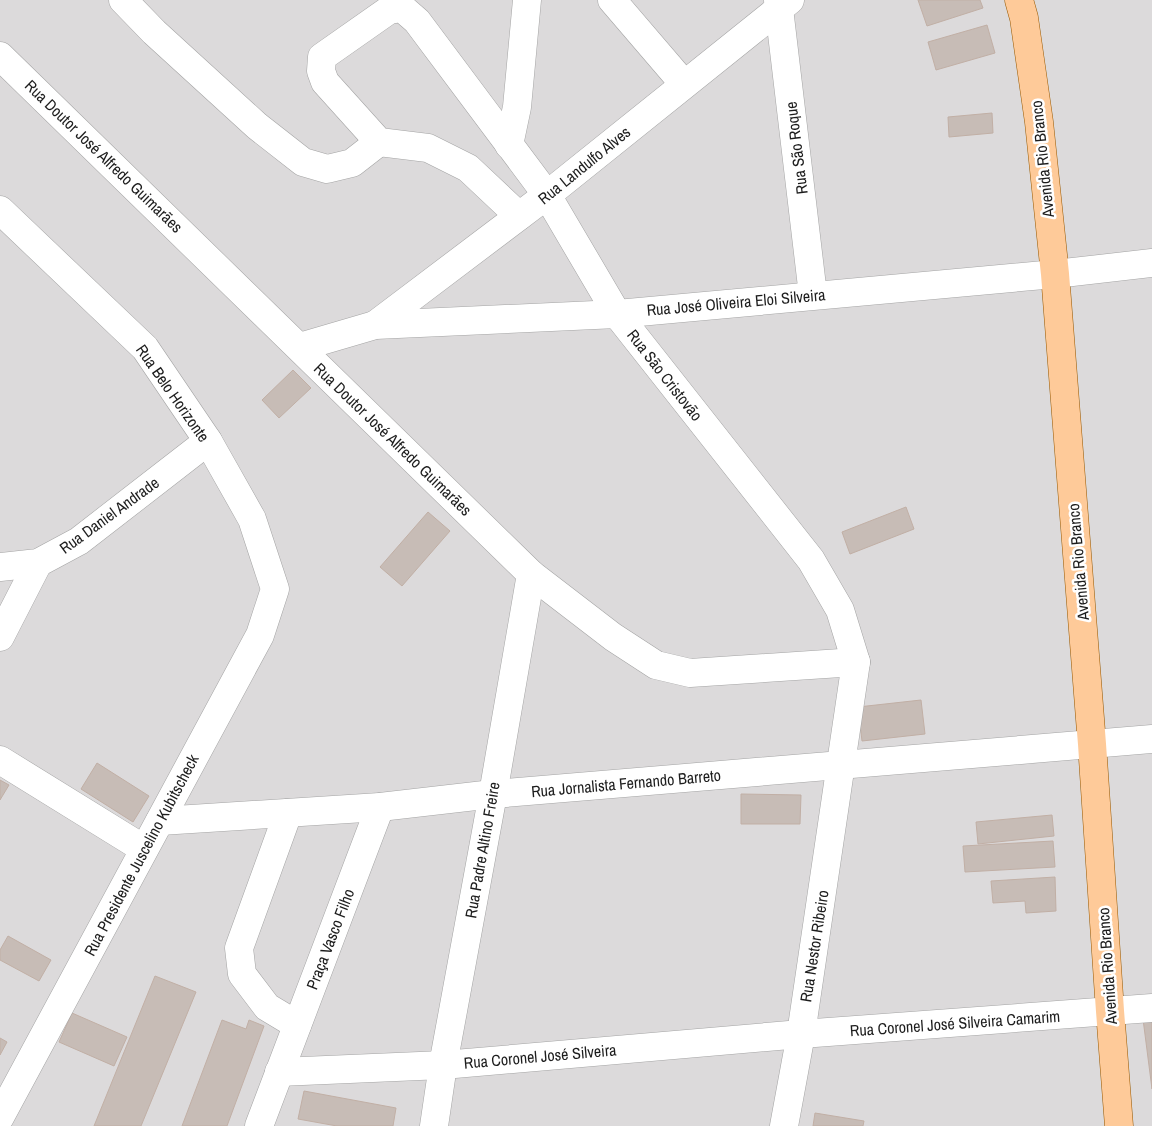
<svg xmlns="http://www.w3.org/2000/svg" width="1152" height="1126" viewBox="0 0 1152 1126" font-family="'Archivo Narrow',sans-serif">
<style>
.residential{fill:#dcdadb}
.building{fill:#c7bcb6;stroke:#c1afa5}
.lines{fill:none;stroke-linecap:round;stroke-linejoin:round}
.minor-casing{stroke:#a4a4a4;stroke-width:29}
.major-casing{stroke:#975800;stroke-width:29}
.minor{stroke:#fff;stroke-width:28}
.major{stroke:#feca99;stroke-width:28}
.labels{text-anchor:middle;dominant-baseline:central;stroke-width:5;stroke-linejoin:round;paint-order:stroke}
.street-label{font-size:16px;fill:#1d1d1d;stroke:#fff}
</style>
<rect width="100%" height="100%" fill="#efeae3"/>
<rect class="residential" x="0" y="0" width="1152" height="1126"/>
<g class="building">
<path d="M918,0H980L983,8L927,26Z"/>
<path d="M987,25L995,53L936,70L928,42Z"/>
<path d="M992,113L993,133L949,137L948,117Z"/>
<path d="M293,370L311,388L279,418L262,400Z"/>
<path d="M906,507L914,529L850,554L842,532Z"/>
<path d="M428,512L450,531L402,586L380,567Z"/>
<path d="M921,700L925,734L862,741L858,707Z"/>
<path d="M97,763L149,796L133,822L81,789Z"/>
<path d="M0,780L9,785L0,800Z"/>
<path d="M741,794L801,795L800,824H741Z"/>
<path d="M1052,815L1054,836L978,844L976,822Z"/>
<path d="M1053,841L1055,867L965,872L963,846Z"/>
<path d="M1055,877L1056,911L1026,913L1025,901L993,903L991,881Z"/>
<path d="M8,936L51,960L39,981L0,960V950Z"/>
<path d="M155,976L196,992L141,1126H94Z"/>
<path d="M72,1013L127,1037L114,1066L59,1042Z"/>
<path d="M1152,1018V1089L1143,1019Z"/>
<path d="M222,1020L246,1029L249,1020L264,1026L227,1126H182Z"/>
<path d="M0,1038L7,1042L0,1055Z"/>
<path d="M304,1091L396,1108L393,1126H337L298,1119Z"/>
<path d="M815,1113L864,1121L863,1126H813Z"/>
</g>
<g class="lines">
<g class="minor-casing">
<g id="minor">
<path d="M123,0L154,32L257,126L303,162L327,169L352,163L379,142"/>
<path d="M612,0L684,84"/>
<path d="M778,0L813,295"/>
<path d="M0,56L531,574L613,637L656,665L690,673L856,662"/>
<path d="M509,145L517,107L527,0"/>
<path d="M0,210L145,348L208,441L252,519L275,589L260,635L0,1117"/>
<path d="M519,216L468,168L428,148L379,142L325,82L321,71L322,57L389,10L402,8L417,21L547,195L617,314L811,560L840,610L856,662L801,1034L784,1126"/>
<path d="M375,325L547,195L790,0"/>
<path d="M300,347L375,325L617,314L1055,274L1152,263"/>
<path d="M0,567L38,563L79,541L208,441"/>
<path d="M0,637L38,563"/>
<path d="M0,760L144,849"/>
<path d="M288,813L239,948L242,974L267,1007L297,1025"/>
<path d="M160,821L380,807L493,794L1152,739"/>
<path d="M279,1072L443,1065L801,1034L1152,1008"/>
<path d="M259,1126L380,807"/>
<path d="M434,1126L443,1065L493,794L531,574"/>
</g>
</g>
<g class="major-casing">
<path id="major" d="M1019,0L1024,18L1039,122L1055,274L1092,744L1110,1011L1119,1126"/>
</g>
<use href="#minor" class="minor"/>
<use href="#major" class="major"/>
</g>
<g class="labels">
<g class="street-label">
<text transform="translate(796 148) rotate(-97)">Rua São Roque</text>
<text transform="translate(104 156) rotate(44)">Rua Doutor José Alfredo Guimarães</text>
<text transform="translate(1042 159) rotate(-96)">Avenida Rio Branco</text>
<text transform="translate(584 165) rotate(-39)">Rua Landulfo Alves</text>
<text transform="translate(736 302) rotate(-5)">Rua José Oliveira Eloi Silveira</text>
<text transform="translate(665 375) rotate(52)">Rua São Cristovão</text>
<text transform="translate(173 393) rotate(55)">Rua Belo Horizonte</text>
<text transform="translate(393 439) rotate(44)">Rua Doutor José Alfredo Guimarães</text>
<text transform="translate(109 515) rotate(-36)">Rua Daniel Andrade</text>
<text transform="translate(1078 562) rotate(-95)">Avenida Rio Branco</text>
<text transform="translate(626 783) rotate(-5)">Rua Jornalista Fernando Barreto</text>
<text transform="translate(482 850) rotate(-80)">Rua Padre Altino Freire</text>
<text transform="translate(141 855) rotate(-62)">Rua Presidente Juscelino Kubitscheck</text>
<text transform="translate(330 939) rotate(-69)">Praça Vasco Filho</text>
<text transform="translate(814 946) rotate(-81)">Rua Nestor Ribeiro</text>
<text transform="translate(1107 966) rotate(-94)">Avenida Rio Branco</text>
<text transform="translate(955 1023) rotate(-4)">Rua Coronel José Silveira Camarim</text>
<text transform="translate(540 1056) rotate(-5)">Rua Coronel José Silveira</text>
</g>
</g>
</svg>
